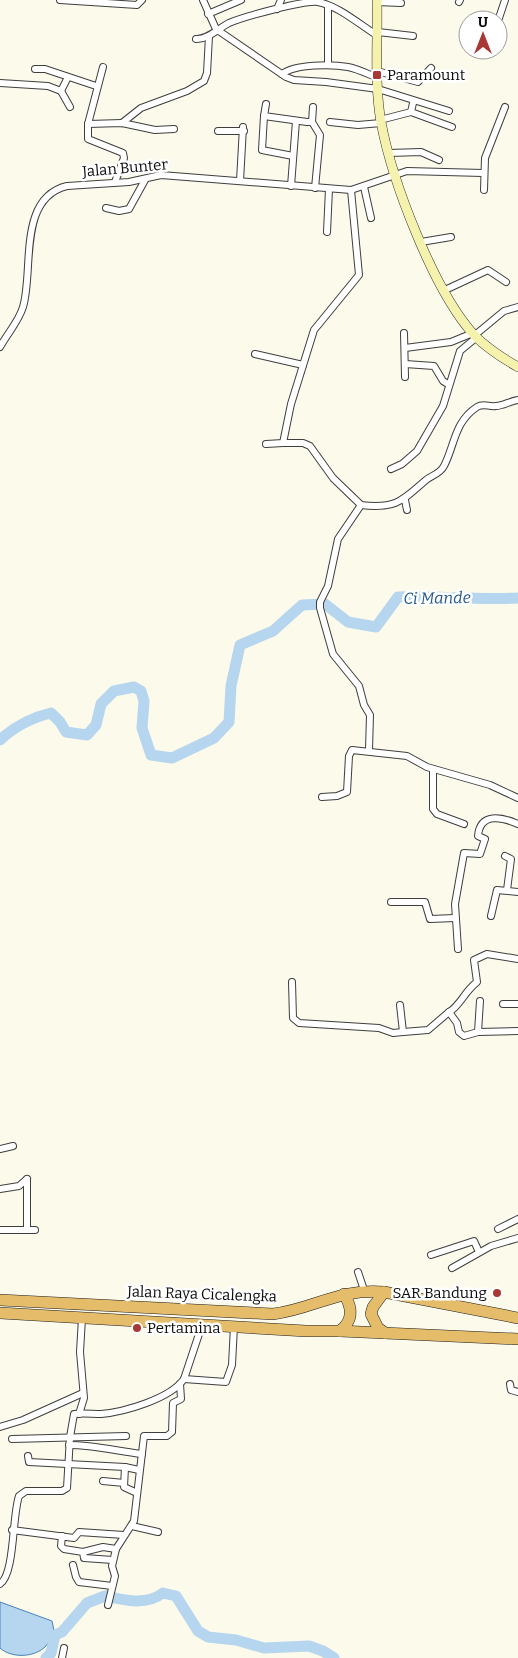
<svg xmlns="http://www.w3.org/2000/svg" width="518" height="1658" viewBox="0 0 518 1658" font-family="Bitter,serif">
<style>
.water{fill:#b6d5ee;stroke:#4684bb}
.lines{fill:none;stroke-linecap:round;stroke-linejoin:round}
.river{stroke:#b6d5ee;stroke-width:11}
.minor-casing{stroke:#3e3e3e;stroke-width:8}
.secondary-casing{stroke:#2d2d2d;stroke-width:10}
.trunk-casing{stroke:#1c1c1c;stroke-width:12}
.minor{stroke:#fff;stroke-width:6}
.secondary{stroke:#f5f2ae;stroke-width:9}
.trunk{stroke:#e4bc6a;stroke-width:11}
.poi-dot{fill:#a83835;stroke:#fff;stroke-width:2}
.labels{text-anchor:middle;dominant-baseline:central;stroke-width:5;stroke-linejoin:round;paint-order:stroke}
.poi-label{font-size:15px;fill:#0b0b0b;stroke:#fff;text-anchor:start}
.street-label{font-size:15px;fill:#0b0b0b;stroke:#fff}
.water-label{font-size:16px;font-style:italic;fill:#25578c;stroke:#fff}
</style>
<rect width="100%" height="100%" fill="#fcfaeb"/>
<path class="water" d="M0,1602L52,1621L55,1635C50,1638 49,1643 45,1647C33,1658 11,1658 0,1648Z"/>
<g class="lines">
<g class="river">
<path d="M0,740C15,726 30,718 51,713L60,722L66,732L87,735L96,725L101,704L114,691L134,687L141,691L144,701L142,728L151,755L172,758L214,738L229,722L231,686L240,645L273,631L302,605L325,604L348,622L376,627L398,597C438,596 478,600 518,598"/>
<path d="M46,1658L51,1653L55,1635L62,1632L87,1603L105,1596C124,1600 146,1606 163,1593L176,1596L198,1631L208,1637L236,1640L264,1648L309,1646L323,1651L334,1658"/>
</g>
<g class="minor-casing">
<g id="minor">
<path d="M60,0L137,5L142,0"/>
<path d="M203,0L216,29L286,77L294,80L326,82L378,89L449,111"/>
<path d="M377,2L401,3"/>
<path d="M459,2L460,0"/>
<path d="M328,6V65"/>
<path d="M277,9L281,0"/>
<path d="M208,14L241,0"/>
<path d="M498,21L505,0"/>
<path d="M378,32L413,36"/>
<path d="M196,39C207,40 219,28 229,23C243,17 304,0 318,2C339,6 360,25 378,36"/>
<path d="M103,67L88,124V139L123,153L124,158L115,182"/>
<path d="M35,69H45L96,86"/>
<path d="M377,71L418,82L431,68"/>
<path d="M282,74C295,64 332,64 348,67C358,69 368,74 378,78"/>
<path d="M0,83L48,86L61,91L68,77"/>
<path d="M61,91L70,107"/>
<path d="M413,103L411,112L452,127"/>
<path d="M266,104L264,116L307,122H312L313,107"/>
<path d="M264,116L262,150L293,156"/>
<path d="M380,120L411,112"/>
<path d="M312,122L320,135L315,188"/>
<path d="M330,122L358,125L381,123"/>
<path d="M122,123L141,108L187,91L204,81L207,73L209,36"/>
<path d="M88,124L122,123L155,130L174,129"/>
<path d="M218,131H244"/>
<path d="M389,153L421,152L439,160"/>
<path d="M240,181L243,127"/>
<path d="M291,186L296,121"/>
<path d="M364,187L371,218"/>
<path d="M484,190L485,158L505,107"/>
<path d="M106,208L119,211L129,209L145,180"/>
<path d="M327,232L329,189"/>
<path d="M421,242L451,237"/>
<path d="M445,290L488,270L506,282"/>
<path d="M404,333L405,377"/>
<path d="M475,335L504,311L518,307"/>
<path d="M0,347C7,334 19,321 23,307C34,271 17,198 67,186L129,182L161,175L351,190L407,171L483,173"/>
<path d="M405,348L451,342L473,333"/>
<path d="M255,354L303,365"/>
<path d="M405,364L434,366L443,381L448,384"/>
<path d="M283,443H303L310,446L333,478L361,505C396,509 402,501 426,480C432,475 440,474 444,466C455,445 454,422 477,407C483,403 489,407 496,406C503,406 510,401 518,400"/>
<path d="M266,444L283,443L291,404L314,330L359,275L351,190"/>
<path d="M391,469L402,464L417,451L443,406L460,351L477,337"/>
<path d="M405,500L407,510"/>
<path d="M361,505L338,539L328,586L320,602V608L333,654L359,686L364,705L370,715L369,750"/>
<path d="M433,769V809L437,814L464,824"/>
<path d="M322,797L337,796L347,792L349,756L352,750L407,756L427,767L490,785L518,798"/>
<path d="M505,856L511,859L507,890"/>
<path d="M391,902H425L430,919L455,918"/>
<path d="M491,916L497,890L518,892"/>
<path d="M458,949L455,904L464,853L480,854L485,839L478,836C480,812 502,817 518,824"/>
<path d="M292,982L293,1018L299,1023L379,1028L393,1033L403,1032L428,1030L449,1012L457,1023L459,1032L464,1036L478,1032L518,1031"/>
<path d="M503,1004H518"/>
<path d="M400,1005L403,1032"/>
<path d="M449,1012C460,1006 464,992 477,982L474,960L487,954L518,959"/>
<path d="M478,1032L480,1001"/>
<path d="M0,1149L13,1146"/>
<path d="M27,1179V1230"/>
<path d="M0,1189L19,1186L27,1179"/>
<path d="M498,1229L518,1219"/>
<path d="M0,1230H35"/>
<path d="M431,1255L474,1241L479,1252"/>
<path d="M452,1268L491,1246L518,1238"/>
<path d="M358,1272L364,1290"/>
<path d="M184,1379L226,1382L232,1365L234,1326"/>
<path d="M510,1384L511,1390L518,1392"/>
<path d="M79,1414L84,1398L80,1352L82,1318"/>
<path d="M0,1427L23,1420L83,1393"/>
<path d="M12,1439L126,1436"/>
<path d="M69,1445C94,1445 117,1451 142,1454"/>
<path d="M28,1456L29,1462L125,1467L139,1470"/>
<path d="M125,1467L124,1487L137,1493"/>
<path d="M103,1481L124,1483"/>
<path d="M132,1526L158,1532"/>
<path d="M12,1530L74,1538L79,1532L124,1535"/>
<path d="M62,1536L61,1546L64,1549L83,1552L84,1558L113,1560"/>
<path d="M83,1552L103,1547L116,1549"/>
<path d="M73,1565L76,1577L79,1582L112,1586"/>
<path d="M0,1584C15,1574 12,1516 19,1496L26,1491H62L67,1488L70,1437L74,1414C83,1413 92,1414 101,1414C124,1412 170,1399 184,1379L202,1325"/>
<path d="M108,1605L115,1576L112,1566L116,1549L134,1521L144,1436H167L172,1432L173,1403L181,1399L180,1384"/>
<path d="M62,1658L64,1648"/>
</g>
</g>
<g class="secondary-casing">
<path id="secondary" d="M377,0C378,40 374,82 381,122C392,181 434,292 475,336C487,348 504,359 518,367"/>
</g>
<g class="trunk-casing">
<g id="trunk">
<path d="M384,1292L373,1307L371,1314L378,1328L385,1333"/>
<path d="M0,1300L273,1314C314,1309 338,1288 384,1292L518,1318"/>
<path d="M0,1313L306,1331H340L518,1339"/>
<path d="M340,1331C354,1320 352,1307 344,1294"/>
</g>
</g>
<use href="#minor" class="minor"/>
<use href="#secondary" class="secondary"/>
<use href="#trunk" class="trunk"/>
</g>
<g class="poi-dot">
<rect x="372" y="70" width="10" height="10" rx="2.5"/>
<circle cx="497" cy="1293" r="5"/>
<circle cx="137" cy="1328" r="5"/>
</g>
<g class="labels">
<g class="poi-label">
<text x="387" y="75">Paramount</text>
<text x="487" y="1293" text-anchor="end">SAR Bandung</text>
<text x="147" y="1328">Pertamina</text>
</g>
<g class="street-label">
<text transform="translate(125 168) rotate(-5)">Jalan Bunter</text>
<text transform="translate(202 1294) rotate(2)">Jalan Raya Cicalengka</text>
</g>
<g class="water-label">
<text transform="translate(437 598) rotate(-1)">Ci Mande</text>
</g>
</g>
<g transform="translate(483 35)"><circle r="24" fill="#ffffff" stroke="#9d9d9d"/>
<path d="M0-4L9 19L0 12L-9 19Z" fill="#a83835"/>
<text y="-8" font-size="14" font-weight="bold" text-anchor="middle" fill="#0b0b0b">U</text>
</g>
</svg>
